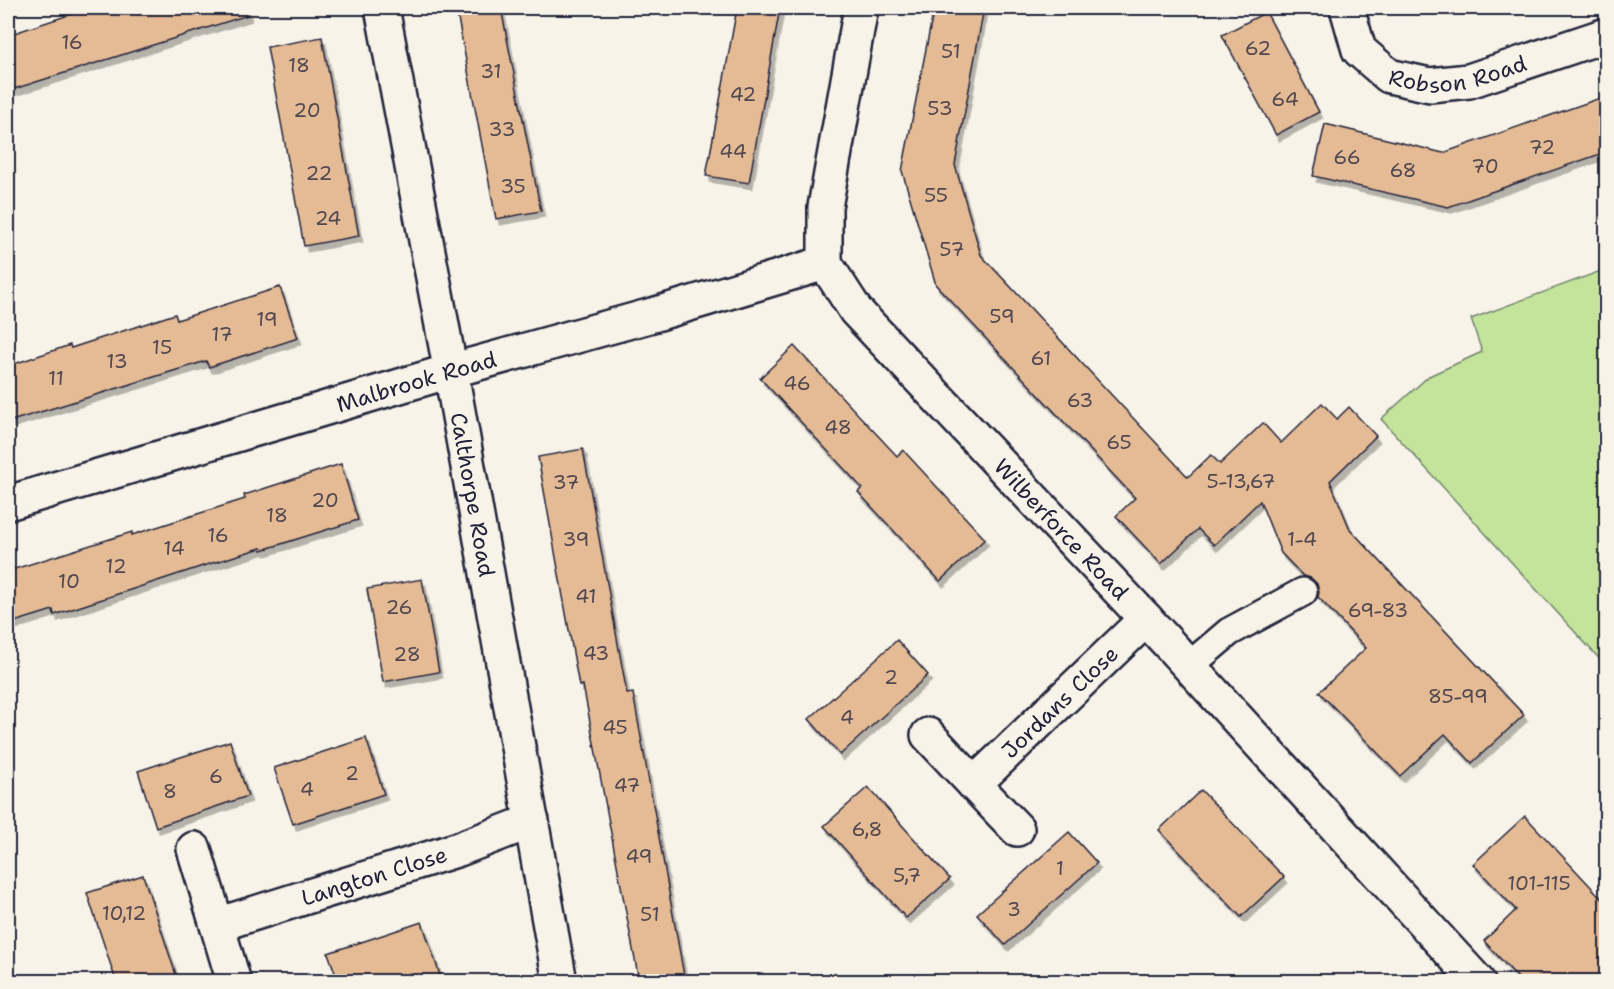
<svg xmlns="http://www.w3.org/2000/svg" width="1614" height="989" viewBox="0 0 1614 989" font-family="'Shantell Sans',sans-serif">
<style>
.green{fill:#c4e49c;stroke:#73836c;stroke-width:1.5}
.building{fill:#e4bb94;stroke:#22223b;stroke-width:1.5;filter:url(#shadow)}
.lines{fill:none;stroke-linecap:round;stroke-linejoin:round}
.service-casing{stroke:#22223b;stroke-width:32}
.minor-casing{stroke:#22223b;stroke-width:38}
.service{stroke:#f7f3e8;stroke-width:27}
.minor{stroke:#f7f3e8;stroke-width:33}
.labels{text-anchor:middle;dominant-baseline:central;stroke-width:6;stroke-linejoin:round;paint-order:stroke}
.number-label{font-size:20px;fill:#524851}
.street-label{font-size:22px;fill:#22223b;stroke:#f7f3e8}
</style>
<defs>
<filter id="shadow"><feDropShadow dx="3.5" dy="6" stdDeviation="0" flood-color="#0004"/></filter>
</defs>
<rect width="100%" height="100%" fill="#f7f3e8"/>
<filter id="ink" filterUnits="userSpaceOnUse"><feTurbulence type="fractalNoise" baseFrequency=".0167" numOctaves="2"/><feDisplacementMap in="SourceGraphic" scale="12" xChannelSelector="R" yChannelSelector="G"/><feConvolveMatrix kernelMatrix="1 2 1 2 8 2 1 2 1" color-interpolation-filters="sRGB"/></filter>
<g filter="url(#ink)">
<path class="green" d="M1606,269V666L1381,419L1429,376L1482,352L1471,319Z"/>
<g class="building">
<path d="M90,8H247L248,15L14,89L8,70V35Z"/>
<path d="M456,8H501L541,211L496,219Z"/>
<path d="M737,8H780L749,183L706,176Z"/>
<path d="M934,8H984L955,165L981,255L1188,477L1211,455L1220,464L1263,423L1281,443L1322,403L1337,419L1349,407L1376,436L1330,481L1350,529L1524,715L1472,763L1445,734L1400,776L1319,692L1366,648L1318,597L1319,592L1317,584L1311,578L1303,576L1281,553L1260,501L1214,545L1198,529L1161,564L1116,516L1135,498L936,285L902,171Z"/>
<path d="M1266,12L1319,112L1276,135L1222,35Z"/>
<path d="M322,37L359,236L304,246L267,47Z"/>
<path d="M1606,96V152L1448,207L1313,176L1325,124L1443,153Z"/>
<path d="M280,287L298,338L209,367L206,361L8,422V366L70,345L71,348L175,314L177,320Z"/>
<path d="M794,346L897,456L903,450L985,539L940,581L858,492L862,488L760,378Z"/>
<path d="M583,449L627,694L633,693L685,981H639L583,685L579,686L538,457Z"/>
<path d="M341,464L358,520L262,550L261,548L203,566L54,615L53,610L8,624V571L132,532V535L188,517L245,499L244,495Z"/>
<path d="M422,579L439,672L383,682L367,589Z"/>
<path d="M897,640L928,675L840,755L809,719Z"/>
<path d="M366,738L384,794L293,824L274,768Z"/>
<path d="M230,741L248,796L156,827L138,771Z"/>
<path d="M868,787L950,879L906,918L824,826Z"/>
<path d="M1201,790L1284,877L1241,917L1159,830Z"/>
<path d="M1525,816L1606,903V981H1521L1484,941L1516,910L1473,864Z"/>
<path d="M1069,832L1097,863L1005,945L977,914Z"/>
<path d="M143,875L162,932L178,981H116L87,893Z"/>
<path d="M422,922L442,981H338L328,953Z"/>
</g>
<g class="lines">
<g class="service-casing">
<path id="service" d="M1189,666L1229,632L1303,592"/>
</g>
<g class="minor-casing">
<g id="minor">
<path id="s1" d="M382,8L455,394L560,982"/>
<path id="s2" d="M861,8L825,207V263L856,311L1146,619L1478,982"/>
<path id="s3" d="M1347,8L1359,50L1389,76L1430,85L1469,81L1606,35"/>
<path id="s4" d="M8,503L450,371L656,314L825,263"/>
<path id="s5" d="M928,735L974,784L1146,619"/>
<path d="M974,784L1017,829"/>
<path id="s6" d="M194,849L217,925L459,849L532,821"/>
<path d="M217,925L234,982"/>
</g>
</g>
<use href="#service" class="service"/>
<use href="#minor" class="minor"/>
</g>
</g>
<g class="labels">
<g class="number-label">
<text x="72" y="42">16</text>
<text x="1258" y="48">62</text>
<text x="951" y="51">51</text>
<text x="299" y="65">18</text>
<text x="491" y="71">31</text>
<text x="743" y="94">42</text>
<text x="1285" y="99">64</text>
<text x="940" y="108">53</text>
<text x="307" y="110">20</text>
<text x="502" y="129">33</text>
<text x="1542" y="147">72</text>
<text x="733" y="151">44</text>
<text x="1347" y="157">66</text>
<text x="1485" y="166">70</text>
<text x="1403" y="170">68</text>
<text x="319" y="173">22</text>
<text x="513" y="186">35</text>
<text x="936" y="195">55</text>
<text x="328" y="218">24</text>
<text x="952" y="249">57</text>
<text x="1002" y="316">59</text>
<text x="267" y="319">19</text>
<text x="222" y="334">17</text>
<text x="162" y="347">15</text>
<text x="1041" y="358">61</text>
<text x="117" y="361">13</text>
<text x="56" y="378">11</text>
<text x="797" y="383">46</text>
<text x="1080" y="400">63</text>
<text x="838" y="427">48</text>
<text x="1119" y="442">65</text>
<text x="1241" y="481">5-13,67</text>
<text x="566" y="482">37</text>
<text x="325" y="500">20</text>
<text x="277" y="515">18</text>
<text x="218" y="535">16</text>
<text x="576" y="539">39</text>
<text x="1302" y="539">1-4</text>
<text x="174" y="548">14</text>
<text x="116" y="566">12</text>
<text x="69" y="581">10</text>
<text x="586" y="596">41</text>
<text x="399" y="607">26</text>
<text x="1378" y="610">69-83</text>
<text x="596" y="653">43</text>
<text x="407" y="654">28</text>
<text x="891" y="677">2</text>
<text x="1458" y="696">85-99</text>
<text x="847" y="717">4</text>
<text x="615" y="727">45</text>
<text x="352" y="773">2</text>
<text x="216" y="776">6</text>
<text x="627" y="785">47</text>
<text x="307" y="789">4</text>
<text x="170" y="791">8</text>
<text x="867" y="829">6,8</text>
<text x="639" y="856">49</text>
<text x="1060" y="868">1</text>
<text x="907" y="875">5,7</text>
<text x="1539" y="883">101-115</text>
<text x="1014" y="909">3</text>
<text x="124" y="913">10,12</text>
<text x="650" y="914">51</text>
</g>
<g class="street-label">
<text stroke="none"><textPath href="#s3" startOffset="154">Robson Road</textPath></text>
<text stroke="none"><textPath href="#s4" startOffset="426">Malbrook Road</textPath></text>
<text stroke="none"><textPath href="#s1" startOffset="495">Calthorpe Road</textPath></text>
<text stroke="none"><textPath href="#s2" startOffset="615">Wilberforce Road</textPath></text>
<text stroke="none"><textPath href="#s5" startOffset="186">Jordans Close</textPath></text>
<text stroke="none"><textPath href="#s6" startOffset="244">Langton Close</textPath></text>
</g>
</g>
<rect width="1614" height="989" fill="none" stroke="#f7f3e8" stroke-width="30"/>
<rect x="15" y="15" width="1584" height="959" fill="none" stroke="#22223b" stroke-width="2" filter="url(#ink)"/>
</svg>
